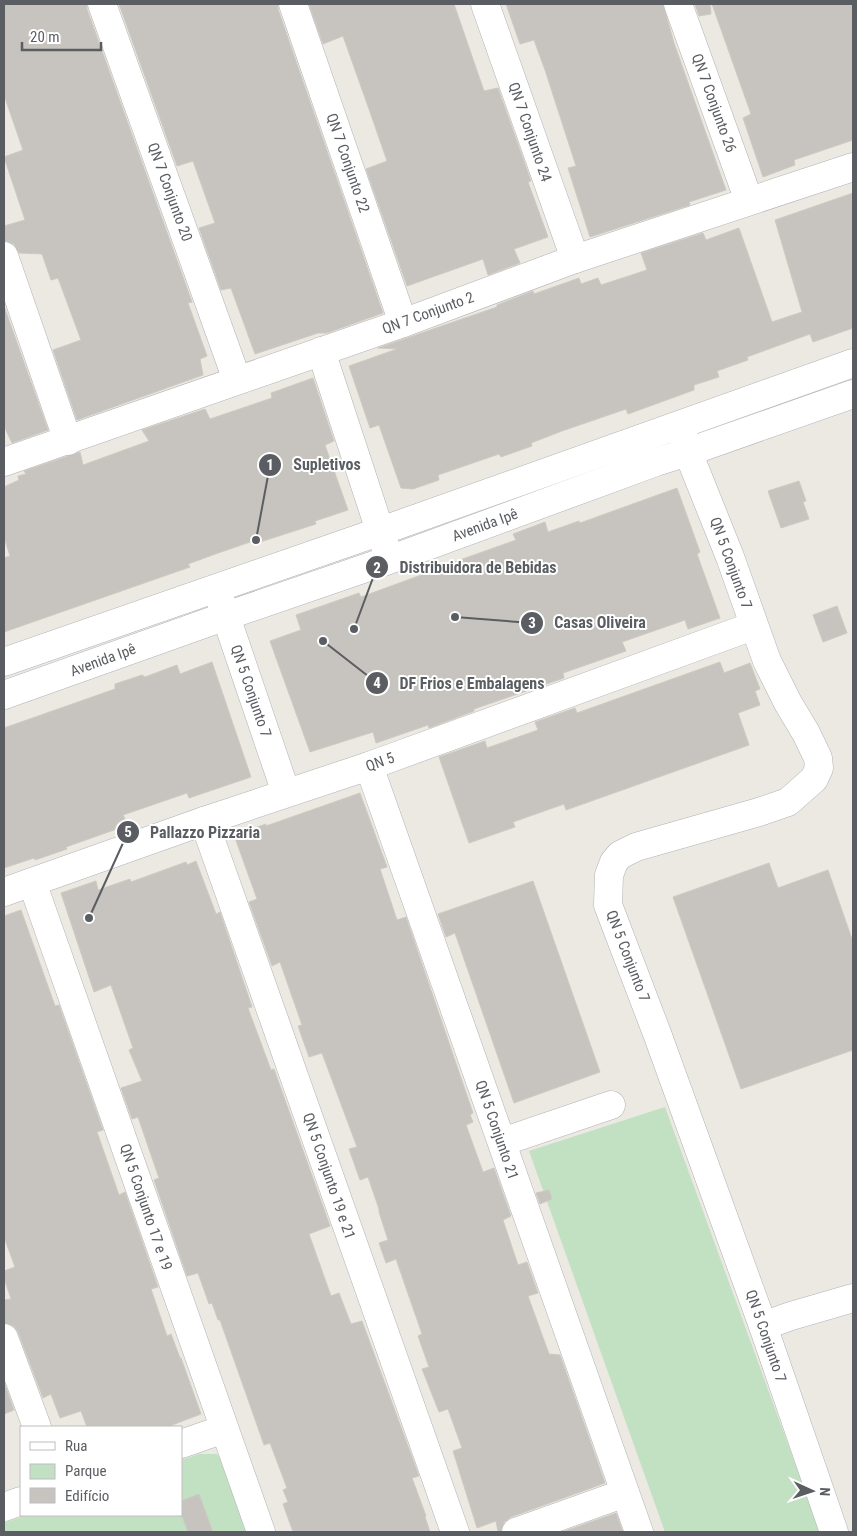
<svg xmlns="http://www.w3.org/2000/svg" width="857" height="1536" viewBox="0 0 857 1536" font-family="'Roboto Condensed',sans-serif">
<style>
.green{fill:#c2e0c2}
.building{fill:#c7c4bf;stroke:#cfcac1}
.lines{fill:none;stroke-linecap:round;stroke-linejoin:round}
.minor-casing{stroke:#b0b2b6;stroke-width:29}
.minor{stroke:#fff;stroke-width:28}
.labels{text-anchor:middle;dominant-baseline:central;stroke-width:4;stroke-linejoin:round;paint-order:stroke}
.street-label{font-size:15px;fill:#5a5d61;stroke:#fff}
.leader{fill:none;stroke:#5a5d61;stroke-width:2}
.callout-dot{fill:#5a5d61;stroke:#fff;stroke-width:2}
.mark-label{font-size:15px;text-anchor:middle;font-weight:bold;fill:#fff}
.callout-label{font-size:16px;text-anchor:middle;font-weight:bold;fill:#5a5d61;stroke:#fff;stroke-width:4;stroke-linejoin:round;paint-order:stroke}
</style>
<rect width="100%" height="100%" fill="#ebe9e2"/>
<g class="green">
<path d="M665,1107L820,1532H665L529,1151Z"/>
<path d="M199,1454H217L228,1468L249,1532H4V1523L27,1515H181V1460Z"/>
</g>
<g class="building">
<path d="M4,4H87V9L192,302L188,303L207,356L200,359L203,375L77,420L53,350L81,340L58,278L51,280L42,254L19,253L14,244L4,241V226L25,220L4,157L23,150L4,95Z"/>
<path d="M119,4H278V9L383,313L327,333H318L255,354L231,288L221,290L199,228L215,223L193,161L177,166Z"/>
<path d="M309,4H454L484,91L498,88L531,181L528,182L548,237L514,249L520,263L488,275L483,259L407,286L366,169L387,161L370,112L343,36L323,44Z"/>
<path d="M506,4H663L674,43L726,190L689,202L690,205L590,237L568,168L576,166L545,70L534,40L520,44Z"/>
<path d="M695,4H710L711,14L699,16Z"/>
<path d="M712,4H853V140L794,160L795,165L763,177L743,118L751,114Z"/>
<path d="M853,193V328L813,342L810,334L747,357L748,360L717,371L719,377L694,385V390L628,414L626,409L562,431L531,443L532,446L501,457L499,454L438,475L439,480L413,489L401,488L379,425L370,428L349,366L397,349L378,348L497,307V305L533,291L534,294L579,278L581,284L598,278L601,285L647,270L641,253L703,233L706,240L739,228L772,322L802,312L775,220Z"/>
<path d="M4,306L48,430L12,443L4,426Z"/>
<path d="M313,378L334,441L325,445L348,510L315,521L316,524L254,544L253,541L221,552L188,564L190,567L4,632V558L10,556L4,537V487L19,480L18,476L26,474L24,471L80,452L83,465L149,441L142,430L205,409L210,419L272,398L271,393Z"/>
<path d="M799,481L806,501L803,502L809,519L781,528L768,491Z"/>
<path d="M677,488L700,552L697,554L720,618L688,629L685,620L622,642L626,651L563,673L564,678L474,709V711L429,728L428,725L376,743L373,732L310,752L270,641L301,630L296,615L359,593L361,597L424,574L431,575L435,570L440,567L516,540L513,534L545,522L548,532L579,521L580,523Z"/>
<path d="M837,606L847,633L823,642L813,615Z"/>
<path d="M212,662L251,777L189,798L187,793L123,815L128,825L66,847L67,849L35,860L34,858L4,868V728L115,689V684L142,675L145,677L177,665L180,674Z"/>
<path d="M720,662L724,673L750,663L760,689L755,691L760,705L738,713L749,745L566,810L564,804L513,822L515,827L469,843L439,757L485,741L487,748L538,730L535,722L575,708L577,713Z"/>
<path d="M360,793L387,867L380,869L397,920L406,917L473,1113L470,1115L473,1122L466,1125L483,1172L494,1168L511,1216L503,1220L518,1265L527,1262L538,1293L528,1296L549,1354L560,1355L605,1483L511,1517L504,1522L501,1532H498L496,1521L477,1528L453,1451L462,1448L448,1409L439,1412L422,1369L429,1367L418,1336L422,1334L396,1259L386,1263L379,1243L388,1240L379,1212V1209L368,1177L360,1180L349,1149L357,1147L322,1053L309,1057L298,1026L302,1025L280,962L272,966L249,902L257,899L234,835L266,824V826Z"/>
<path d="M196,861L216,914L220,912L252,1007L248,1008L271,1070L274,1069L330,1226L309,1234L331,1296L339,1293L351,1324L362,1321L419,1476L412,1478L426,1516L425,1517L430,1532H293L283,1504L288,1502L283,1490L287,1488L270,1443L264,1445L220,1320H218L212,1303L209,1304L198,1273L187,1276L154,1180L159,1178L138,1117L132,1119L121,1088L142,1081L129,1050L133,1048L111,985L94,992L61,893L96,881L98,890L130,879L131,882L186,862L187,865Z"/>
<path d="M769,863L778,888L828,870L853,942V1050L741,1089L673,897Z"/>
<path d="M533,881L600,1072L514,1103L455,933L446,937L438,914Z"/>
<path d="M21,910L55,1006L59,1005L103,1130L97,1132L119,1195L125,1192L158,1287L151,1289L167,1336L171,1334L180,1358H181L201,1414L167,1427H87L81,1411L60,1418L51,1394L43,1398L18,1332L14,1326L4,1323V1300L11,1299L4,1278V1271L15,1267L4,1237V916Z"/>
<path d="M549,1190L552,1199L540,1204L536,1193Z"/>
<path d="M4,1382L14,1410L4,1414Z"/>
<path d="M199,1494L213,1532H188L181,1513V1501Z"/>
<path d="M616,1513L623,1532H562Z"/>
</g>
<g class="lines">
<g class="minor-casing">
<g id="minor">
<path d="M102,4L237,380"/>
<path d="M293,4L403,323"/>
<path d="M485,4L575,259"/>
<path d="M678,4L749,201"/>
<path d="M4,256L68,441"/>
<path d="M321,351L386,549"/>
<path d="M680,425L688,452L730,557L767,661L788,703L806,733L818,758L819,768L814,779L788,802L759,812L636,847L620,855L614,862L609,875L608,905L658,1036L763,1326L834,1532"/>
<path d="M4,462L403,323L575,259L853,167"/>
<path d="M220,599L286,793"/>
<path d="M4,662L381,531L853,363"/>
<path d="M4,695L226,616L389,560L656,462L688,452L853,394"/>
<path d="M369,766L639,1532"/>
<path d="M204,821L455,1532"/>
<path d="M32,882L261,1532"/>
<path d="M4,892L204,821L369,766L753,626"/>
<path d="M502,1142L611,1105"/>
<path d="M763,1326L791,1316L853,1298"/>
<path d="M4,1338L37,1427"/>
<path d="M181,1444L224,1429"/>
<path d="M4,1507L21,1501"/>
<path d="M516,1532L625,1493"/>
</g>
</g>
<use href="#minor" class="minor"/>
</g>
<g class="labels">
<g class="street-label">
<text transform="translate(714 103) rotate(70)">QN 7 Conjunto 26</text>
<text transform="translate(530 132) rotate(71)">QN 7 Conjunto 24</text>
<text transform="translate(348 163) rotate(71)">QN 7 Conjunto 22</text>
<text transform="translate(170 192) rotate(70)">QN 7 Conjunto 20</text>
<text transform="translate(428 313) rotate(-20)">QN 7 Conjunto 2</text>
<text transform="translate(485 525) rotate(-20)">Avenida Ipê</text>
<text transform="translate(731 563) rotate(70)">QN 5 Conjunto 7</text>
<text transform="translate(103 660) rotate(-20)">Avenida Ipê</text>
<text transform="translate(251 691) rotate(71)">QN 5 Conjunto 7</text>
<text transform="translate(380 762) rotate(-20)">QN 5</text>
<text transform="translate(628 956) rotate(69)">QN 5 Conjunto 7</text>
<text transform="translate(497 1130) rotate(71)">QN 5 Conjunto 21</text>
<text transform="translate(329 1176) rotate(71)">QN 5 Conjunto 19 e 21</text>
<text transform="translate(146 1207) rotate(71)">QN 5 Conjunto 17 e 19</text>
<text transform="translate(766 1336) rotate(71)">QN 5 Conjunto 7</text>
</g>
</g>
<path class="leader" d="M256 540L270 465M354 629L377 567M455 617L532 623M323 641L377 683M89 918L128 832"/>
<g class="callout-dot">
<circle cx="256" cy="540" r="5"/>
<circle cx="354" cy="629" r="5"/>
<circle cx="455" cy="617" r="5"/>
<circle cx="323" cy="641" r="5"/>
<circle cx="89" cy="918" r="5"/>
<circle cx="270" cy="465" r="12"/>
<circle cx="377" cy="567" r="12"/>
<circle cx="532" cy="623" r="12"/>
<circle cx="377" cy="683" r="12"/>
<circle cx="128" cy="832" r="12"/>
</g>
<g class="mark-label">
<text x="270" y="470">1</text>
<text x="377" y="573">2</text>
<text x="532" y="628">3</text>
<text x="377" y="688">4</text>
<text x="128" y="837">5</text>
</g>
<g class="callout-label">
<text x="327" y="470">Supletivos</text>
<text x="478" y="573">Distribuidora de Bebidas</text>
<text x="600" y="628">Casas Oliveira</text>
<text x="472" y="689">DF Frios e Embalagens</text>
<text x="205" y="838">Pallazzo Pizzaria</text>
</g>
<rect width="857" height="1536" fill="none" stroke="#5a5d61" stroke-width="10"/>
<rect x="20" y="1426" width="162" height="90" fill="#ffffff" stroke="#bdbec0"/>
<rect x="30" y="1442" width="25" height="8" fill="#ffffff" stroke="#bdbec0"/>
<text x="65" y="1451" font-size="15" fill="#5a5d61">Rua</text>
<rect x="30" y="1464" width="25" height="15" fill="#c2e0c2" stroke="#bdbec0"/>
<text x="65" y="1476" font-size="15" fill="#5a5d61">Parque</text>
<rect x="30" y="1488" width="25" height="15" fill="#c7c4bf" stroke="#bdbec0"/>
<text x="65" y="1501" font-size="15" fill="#5a5d61">Edifício</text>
<g transform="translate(812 1491) rotate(93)" stroke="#ffffff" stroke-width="4" paint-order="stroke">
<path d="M0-4L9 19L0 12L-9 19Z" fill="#5a5d61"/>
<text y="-8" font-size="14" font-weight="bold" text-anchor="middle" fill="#5a5d61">N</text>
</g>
<path d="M22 42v8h79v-8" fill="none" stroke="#5a5d61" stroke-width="2.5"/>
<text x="30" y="42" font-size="15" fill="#5a5d61" stroke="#ffffff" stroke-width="4" paint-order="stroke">20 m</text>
</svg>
